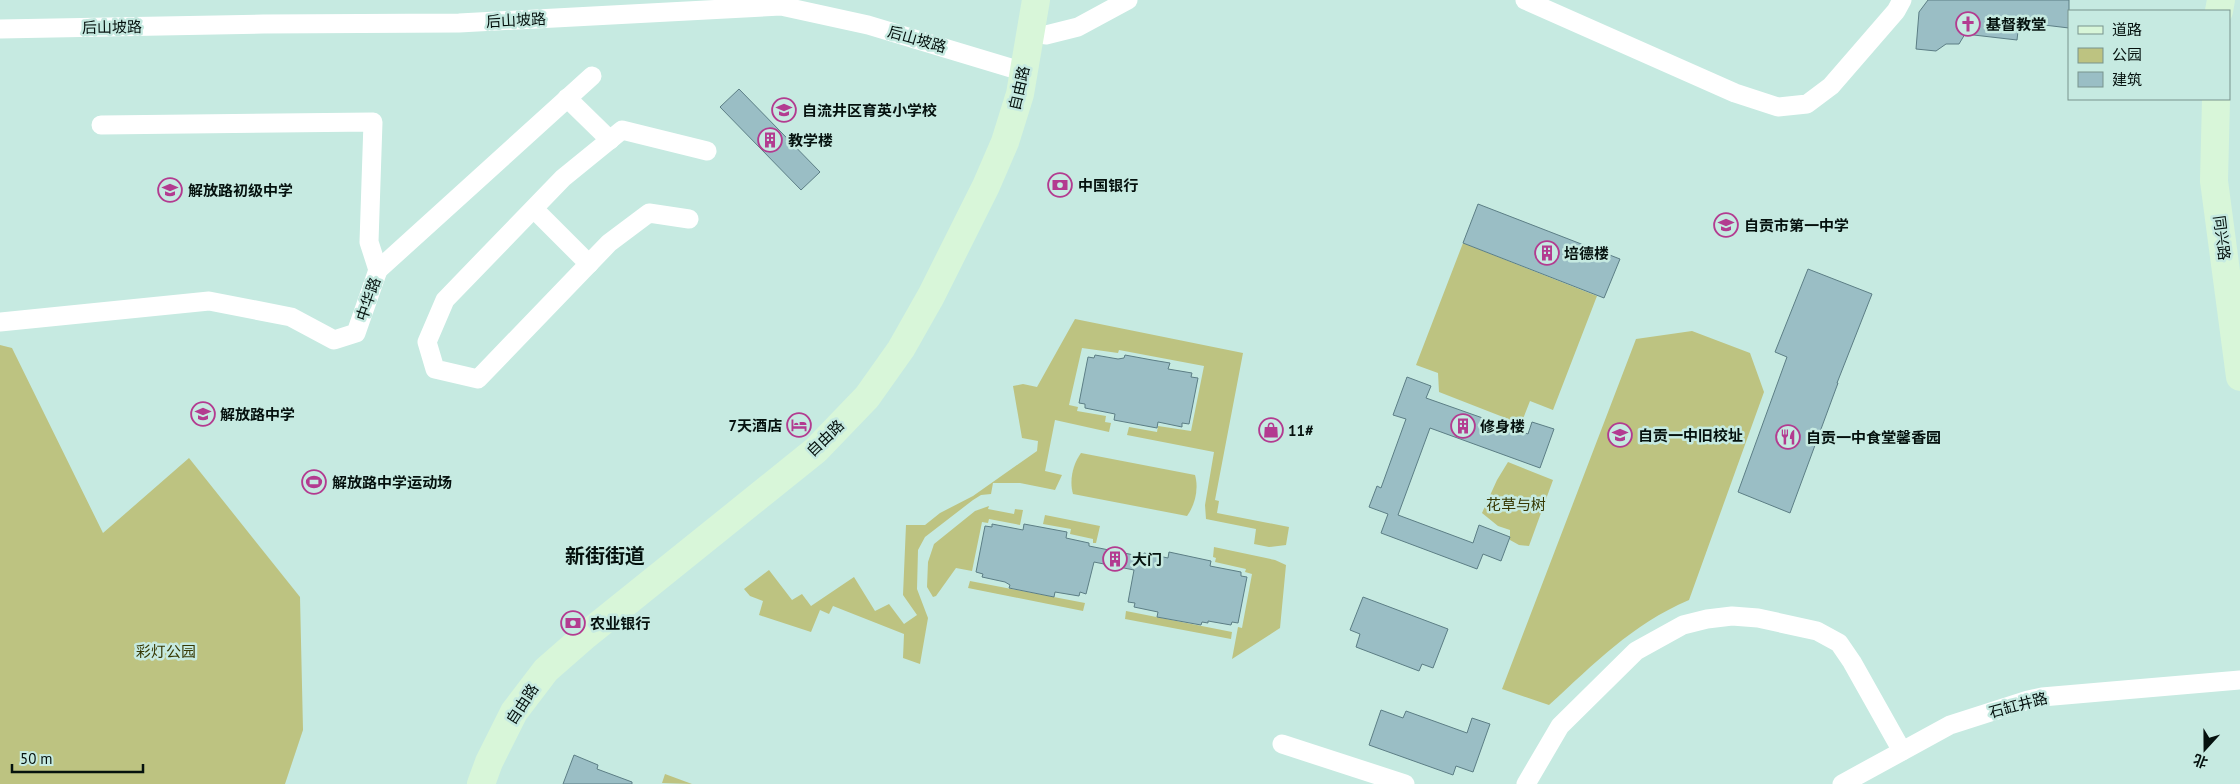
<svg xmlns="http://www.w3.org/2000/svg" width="2240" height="784" viewBox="0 0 2240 784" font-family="'PT Sans','Noto Sans SC',sans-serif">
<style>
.green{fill:#bdc381}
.building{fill:#9abec5;stroke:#5c7e85}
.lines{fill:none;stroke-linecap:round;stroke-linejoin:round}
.minor{stroke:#fff;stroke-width:19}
.secondary{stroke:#d8f6d9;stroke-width:28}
.labels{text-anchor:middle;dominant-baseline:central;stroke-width:5;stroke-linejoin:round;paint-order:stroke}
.street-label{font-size:15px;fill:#05110e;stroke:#c6eae1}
.poi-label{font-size:15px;font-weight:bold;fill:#05110e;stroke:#c6eae1;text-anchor:start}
.park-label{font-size:15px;fill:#363803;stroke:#c6eae1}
.district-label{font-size:20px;font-weight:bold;fill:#05110e;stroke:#c6eae1}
</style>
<rect width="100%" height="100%" fill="#c6eae1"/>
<g class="green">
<path d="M1463,243L1597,296L1553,410L1530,401L1521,424L1439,392L1438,373L1416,365Z"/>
<path d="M1075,319L1243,353L1215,500L1219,501L1217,513L1289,527L1286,545L1269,547L1254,544L1256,529L1206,519L1205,505L1214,452L1127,435L1129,427L1157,432L1158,426L1191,431L1204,366L1119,350L1118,353L1082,348L1069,405L1078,407L1077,411L1106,416L1105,422L1111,423L1109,432L1055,420L1045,471L1062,475L1055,490L1020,483H993L991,494L981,495L973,500L925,537L918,550L917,589L928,618L920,664L903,658L904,634L833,606L829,614L820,610L811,632L759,615L763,601L750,596L744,589L769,570L792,600L802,594L811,606L854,577L875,611L889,604L904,624L917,615L903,595L906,525H925L940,513L973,496L1037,451L1038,441L1022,438L1013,386L1023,384L1037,387Z"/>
<path d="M1692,331L1750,353L1764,392L1689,600C1631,625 1595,663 1549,705L1502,689L1636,339Z"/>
<path d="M0,345L12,348L103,533L189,458L300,597L303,730L285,784H0Z"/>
<path d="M1081,453L1195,475C1199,489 1195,505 1187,516L1073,494C1069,480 1073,464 1081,453Z"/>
<path d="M1508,462L1553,480L1529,546L1519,545L1510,540V530L1498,526L1482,513L1497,480Z"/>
<path d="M989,506L988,509L1014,514L1015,509L1023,510L1020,525L989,519L988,523L982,522L972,571L956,568L936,596L933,597L927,587L928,562L934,544L975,511Z"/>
<path d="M1045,515L1100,526L1096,543H1093V539L1070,534L1071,529L1043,524Z"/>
<path d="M1214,547L1275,560L1286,565L1280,628L1232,659L1238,627L1242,628L1252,574L1245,572L1246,569L1215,562L1216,558L1213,557Z"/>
<path d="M970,581L1085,603L1083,611L968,588Z"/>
<path d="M1126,611L1232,632L1231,639L1125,619Z"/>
<path d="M665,774L692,784L662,783Z"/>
</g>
<g class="building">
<path d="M1928,0H2069V28L2019,22L2017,40L1965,34L1959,44H1946L1936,51L1916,49L1919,12Z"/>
<path d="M739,89L820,172L801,190L720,107Z"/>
<path d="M1478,204L1620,259L1604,298L1463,243Z"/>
<path d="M1808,269L1872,294L1837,383H1838L1790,513L1738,492L1787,357L1775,352Z"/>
<path d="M1095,355L1118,359L1124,358L1125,355L1152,360L1170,363L1168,369L1192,373L1191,377L1198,378L1189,424L1182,423V427L1158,422L1157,428L1114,420L1115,414L1085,408V404L1079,403L1088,357L1094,358Z"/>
<path d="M1407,377L1431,386L1426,398L1528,434L1532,422L1554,429L1540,468L1430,428L1398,515L1473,543L1479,525L1510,537L1501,561L1483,554L1477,569L1381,533L1388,514L1369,507L1377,486L1381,488L1406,419L1393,415Z"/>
<path d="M992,524L1023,530L1024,524L1067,532L1066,538L1089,543V546L1144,557V553L1168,558L1169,552L1211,561L1210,566L1241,572V576L1247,577L1238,623L1232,622L1231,625L1208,621V623L1202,622L1201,625L1157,617L1158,612L1134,607L1135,603L1128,602L1134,570L1094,562L1086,594L1080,592L1079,596L1055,592L1054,597L1009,588L1010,585L1005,582L982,577L983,574L976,572L985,526L992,527Z"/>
<path d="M1363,597L1448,629L1433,668L1422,664L1419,671L1356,647L1360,634L1350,630Z"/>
<path d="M1381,710L1403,718L1406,711L1467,733L1472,718L1490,724L1473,772L1456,766L1453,775L1369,745Z"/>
<path d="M574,755L598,765L597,769L632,782V784H563Z"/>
</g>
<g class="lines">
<g class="minor">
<path d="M1525,0L1735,93L1778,107L1807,104L1831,86L1896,11L1902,0"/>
<path d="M0,29L263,24L459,23L781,6L868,25L1024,72"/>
<path d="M1046,35L1078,27L1128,0"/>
<path d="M567,98L610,140"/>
<path d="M534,209L589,264"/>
<path d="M689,219L649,213L609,243L478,379L435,369L427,342L445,300L563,178L622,130L707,151"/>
<path d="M378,270L592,76"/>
<path d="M0,322L209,301L291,317L334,340L356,333L378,270L369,242L373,122L101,125"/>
<path d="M1282,744L1405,784"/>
<path d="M1526,784L1560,726L1636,651L1683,625L1707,619L1732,616L1758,618L1817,631L1839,643L1852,662L1902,751"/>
<path d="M1842,784L1950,725L2028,700L2042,697L2240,680"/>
</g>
<g class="secondary">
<path d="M2219,11L2221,0"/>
<path d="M2216,99L2214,181L2240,377"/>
<path d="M481,784L489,762L514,712L546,670L586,635L816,450L867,397L901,349L931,296L986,186L1005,142L1020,94L1036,0"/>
</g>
</g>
<defs>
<g id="church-ring" transform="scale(1.25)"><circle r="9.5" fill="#c6eae1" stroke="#b33b90" stroke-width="1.5"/><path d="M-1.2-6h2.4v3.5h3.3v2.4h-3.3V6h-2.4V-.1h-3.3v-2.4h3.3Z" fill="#b33b90"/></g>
<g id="school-ring" transform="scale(1.25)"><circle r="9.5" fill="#c6eae1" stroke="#b33b90" stroke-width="1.5"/><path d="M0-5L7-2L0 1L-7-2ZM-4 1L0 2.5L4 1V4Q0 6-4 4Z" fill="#b33b90"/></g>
<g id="building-ring" transform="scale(1.25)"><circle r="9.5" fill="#c6eae1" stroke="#b33b90" stroke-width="1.5"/><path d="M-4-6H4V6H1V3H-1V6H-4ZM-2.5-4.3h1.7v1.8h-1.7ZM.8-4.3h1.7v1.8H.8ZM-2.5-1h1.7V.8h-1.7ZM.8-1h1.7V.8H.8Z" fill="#b33b90"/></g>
<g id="bank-ring" transform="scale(1.25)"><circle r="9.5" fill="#c6eae1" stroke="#b33b90" stroke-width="1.5"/><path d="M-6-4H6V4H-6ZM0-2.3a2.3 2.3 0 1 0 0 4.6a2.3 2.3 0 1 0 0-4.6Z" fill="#b33b90"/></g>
<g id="hotel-ring" transform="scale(1.25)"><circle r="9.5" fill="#c6eae1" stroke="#b33b90" stroke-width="1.5"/><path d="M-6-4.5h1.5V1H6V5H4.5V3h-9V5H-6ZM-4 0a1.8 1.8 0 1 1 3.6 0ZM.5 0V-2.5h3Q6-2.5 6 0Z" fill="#b33b90"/></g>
<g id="shop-ring" transform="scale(1.25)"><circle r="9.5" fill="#c6eae1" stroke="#b33b90" stroke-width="1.5"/><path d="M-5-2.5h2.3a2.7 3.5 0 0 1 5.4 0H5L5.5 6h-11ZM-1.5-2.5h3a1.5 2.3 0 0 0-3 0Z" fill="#b33b90"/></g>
<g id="restaurant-ring" transform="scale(1.25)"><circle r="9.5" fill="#c6eae1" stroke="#b33b90" stroke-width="1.5"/><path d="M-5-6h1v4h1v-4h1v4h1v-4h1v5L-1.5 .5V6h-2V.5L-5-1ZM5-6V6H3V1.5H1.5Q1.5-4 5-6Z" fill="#b33b90"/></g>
<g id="stadium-ring" transform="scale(1.25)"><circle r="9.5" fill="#c6eae1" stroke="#b33b90" stroke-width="1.5"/><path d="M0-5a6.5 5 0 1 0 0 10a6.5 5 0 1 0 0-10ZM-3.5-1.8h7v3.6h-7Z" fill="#b33b90"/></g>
</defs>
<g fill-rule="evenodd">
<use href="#church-ring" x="1968" y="24"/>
<use href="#school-ring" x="784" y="110"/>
<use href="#building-ring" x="770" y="140"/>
<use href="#bank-ring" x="1060" y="185"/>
<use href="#school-ring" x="170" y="190"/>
<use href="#school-ring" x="1726" y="225"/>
<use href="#building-ring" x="1547" y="253"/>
<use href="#school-ring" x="203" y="414"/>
<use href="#hotel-ring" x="799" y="425"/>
<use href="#building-ring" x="1463" y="426"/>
<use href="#shop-ring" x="1271" y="430"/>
<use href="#school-ring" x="1620" y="435"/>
<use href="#restaurant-ring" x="1788" y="437"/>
<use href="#stadium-ring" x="314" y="482"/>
<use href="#building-ring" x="1115" y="559"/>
<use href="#bank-ring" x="573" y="623"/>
</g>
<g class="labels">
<g class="street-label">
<text transform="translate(516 20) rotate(-3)">后山坡路</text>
<text transform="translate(112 27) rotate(-1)">后山坡路</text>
<text transform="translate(917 39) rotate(16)">后山坡路</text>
<text transform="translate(1019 88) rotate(-77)">自由路</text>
<text transform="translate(2222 238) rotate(83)">同兴路</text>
<text transform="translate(368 299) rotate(-71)">中华路</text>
<text transform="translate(825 438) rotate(-44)">自由路</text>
<text transform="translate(522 704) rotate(-57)">自由路</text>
<text transform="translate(2018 705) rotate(-15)">石缸井路</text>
</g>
<g class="poi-label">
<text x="1986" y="24">基督教堂</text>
<text x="802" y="110">自流井区育英小学校</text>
<text x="788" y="140">教学楼</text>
<text x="1078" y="185">中国银行</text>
<text x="188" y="190">解放路初级中学</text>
<text x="1744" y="225">自贡市第一中学</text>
<text x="1564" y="253">培德楼</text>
<text x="220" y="414">解放路中学</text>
<text x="782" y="425" text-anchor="end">7天酒店</text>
<text x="1480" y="426">修身楼</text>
<text x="1288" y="430">11#</text>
<text x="1638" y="435">自贡一中旧校址</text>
<text x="1806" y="437">自贡一中食堂馨香园</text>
<text x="332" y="482">解放路中学运动场</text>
<text x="1132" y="559">大门</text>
<text x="590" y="623">农业银行</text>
</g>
<g class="park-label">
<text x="1516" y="504">花草与树</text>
<text x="166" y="651">彩灯公园</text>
</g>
<g class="district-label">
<text x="605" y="556">新街街道</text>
</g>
</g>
<rect x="2068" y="10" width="162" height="90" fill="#c6eae1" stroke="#79938d"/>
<rect x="2078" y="26" width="25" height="8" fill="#d8f6d9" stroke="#79938d"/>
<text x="2112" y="35" font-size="15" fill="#05110e">道路</text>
<rect x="2078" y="48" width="25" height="15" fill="#bdc381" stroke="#79938d"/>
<text x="2112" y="60" font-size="15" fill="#05110e">公园</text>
<rect x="2078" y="72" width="25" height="15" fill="#9abec5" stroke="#79938d"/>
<text x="2112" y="85" font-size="15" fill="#05110e">建筑</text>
<g transform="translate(2205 749) rotate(201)" stroke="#c6eae1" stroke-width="4" paint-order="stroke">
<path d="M0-4L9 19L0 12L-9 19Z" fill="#05110e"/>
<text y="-8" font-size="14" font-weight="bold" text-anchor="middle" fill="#05110e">北</text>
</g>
<path d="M12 764v8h131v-8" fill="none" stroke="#05110e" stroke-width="2.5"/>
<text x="20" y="764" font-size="15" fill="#05110e" stroke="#c6eae1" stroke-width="4" paint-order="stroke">50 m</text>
</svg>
